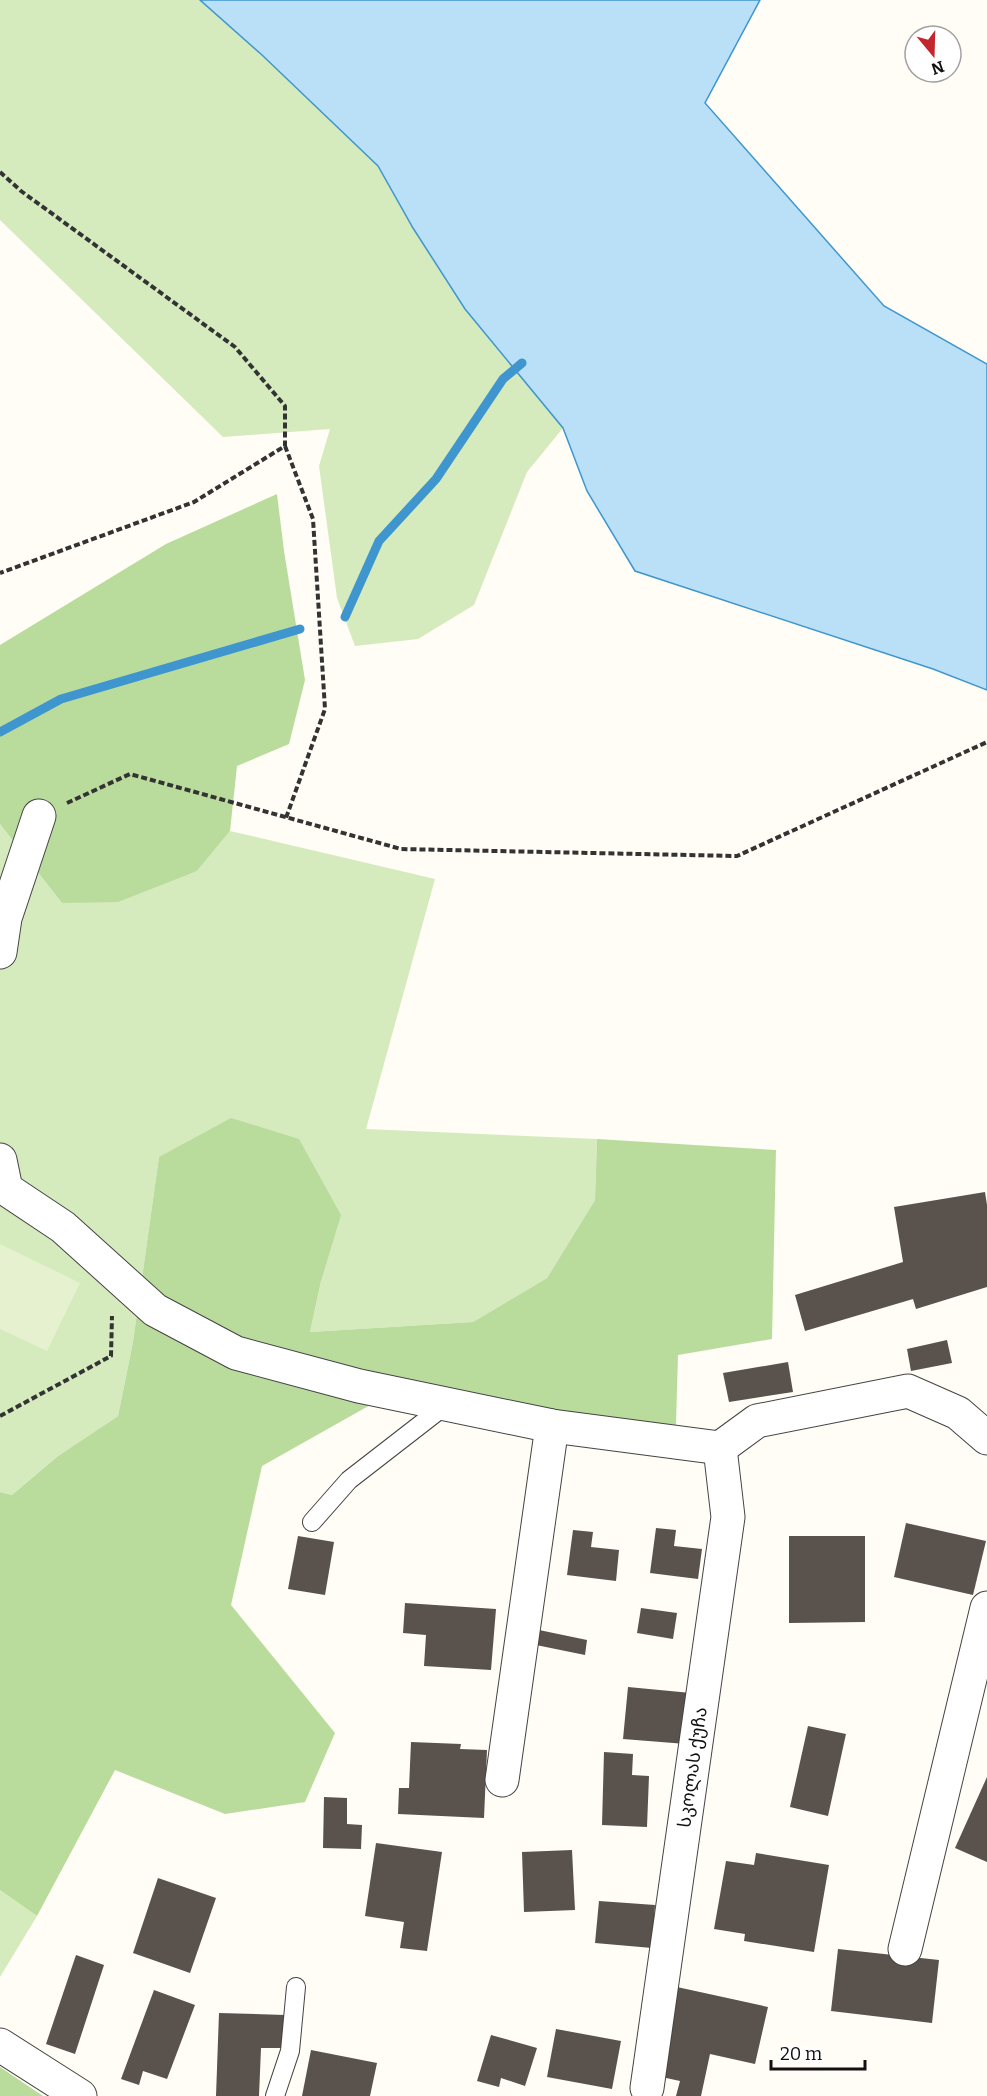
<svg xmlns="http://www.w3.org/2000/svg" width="987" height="2096" viewBox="0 0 987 2096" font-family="Bitter,'Noto Sans Georgian',serif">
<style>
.green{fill:#d5ebbd}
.forest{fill:#b9dc9c}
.pitch{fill:#e6f2cf}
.water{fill:#b9e0f7;stroke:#3f96cf;stroke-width:1.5}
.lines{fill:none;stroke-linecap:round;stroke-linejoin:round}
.stream{stroke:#3f96cf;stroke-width:9}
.building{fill:#5a524d}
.service-casing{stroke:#444;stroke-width:20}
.minor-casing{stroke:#444;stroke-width:35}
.path{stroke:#333;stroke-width:4;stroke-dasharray:6 3;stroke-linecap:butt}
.service{stroke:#fff;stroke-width:18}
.minor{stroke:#fff;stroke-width:33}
.labels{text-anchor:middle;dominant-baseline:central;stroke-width:6;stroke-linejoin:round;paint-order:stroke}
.street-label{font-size:18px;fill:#111;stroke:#fff}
</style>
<rect width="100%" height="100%" fill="#fffdf5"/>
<g class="green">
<path d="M0,0H200L262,55L378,166L413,228L465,309L563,428L527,472L474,605L418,639L355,646L337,598L319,466L330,429L223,437L0,220Z"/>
<path d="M0,824L62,903L197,871L230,831L435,879L366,1129L597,1139L595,1200L547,1278L473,1322L310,1332L321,1281L159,1157L133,1342L118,1416L58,1456L12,1495L0,1492Z"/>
<path d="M0,1890L37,1916L0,1977Z"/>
</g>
<g class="forest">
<path d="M277,494L284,551L305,680L289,744L237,766L230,831L197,871L118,902L62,903L0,824V645L166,544Z"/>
<path d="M231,1118L299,1139L341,1215L321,1281L310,1332L473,1322L547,1278L595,1200L597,1139L776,1150L772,1339L678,1355L676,1425L563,1416L411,1382L262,1466L231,1605L335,1733L305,1802L225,1814L115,1770L37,1916L0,1890V1492L12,1495L58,1456L118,1416L133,1342L159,1157Z"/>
<path d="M0,2067L43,2096H0Z"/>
</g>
<path class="pitch" d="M0,1244L80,1283L47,1351L0,1329Z"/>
<path class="water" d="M200,0H760L705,103L884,306L987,364V690L933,669L635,571L587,491L563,428L465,309L413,228L378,166L262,55Z"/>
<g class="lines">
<g class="stream">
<path d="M345,617L379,541L436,479L503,379L522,363"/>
<path d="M0,732L61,699L300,629"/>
</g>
</g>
<g class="building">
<path d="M985,1192L987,1205V1287L916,1309L913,1299L805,1331L795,1295L903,1262L894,1207Z"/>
<path d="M947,1340L952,1363L911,1371L907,1349Z"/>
<path d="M788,1362L793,1392L729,1402L723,1373Z"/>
<path d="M906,1523L986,1541L973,1595L894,1577Z"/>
<path d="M656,1528L676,1530L674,1546L702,1549L698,1579L650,1573Z"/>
<path d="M573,1530L593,1532L591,1547L619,1550L616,1581L567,1575Z"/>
<path d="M298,1536L334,1542L325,1595L288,1589Z"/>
<path d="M789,1536H865V1622L789,1623Z"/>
<path d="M405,1603L496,1609L491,1670L424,1666L426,1635L403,1633Z"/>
<path d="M641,1608L677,1613L673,1639L637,1633Z"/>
<path d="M539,1630L587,1640L585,1655L536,1645Z"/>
<path d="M628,1687L691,1693L686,1744L623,1739Z"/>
<path d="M808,1726L846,1734L828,1816L790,1807Z"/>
<path d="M411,1742L461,1744L460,1749L487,1750L484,1818L398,1814L399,1788H409Z"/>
<path d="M604,1752L633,1754L632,1775L649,1776L647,1827L602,1825Z"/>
<path d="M987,1777V1862L955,1848Z"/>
<path d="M324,1797L347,1798V1824L362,1825L361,1849L323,1848Z"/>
<path d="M376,1843L442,1852L427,1951L400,1948L404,1922L365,1916Z"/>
<path d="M572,1850L575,1910L524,1912L522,1852Z"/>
<path d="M756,1853L829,1865L814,1952L744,1941L745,1934L714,1929L726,1861L754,1865Z"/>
<path d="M158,1878L216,1898L190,1973L133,1953Z"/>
<path d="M599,1901L655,1905L652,1948L595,1943Z"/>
<path d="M838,1949L939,1960L932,2023L831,2011Z"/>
<path d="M76,1955L104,1965L75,2054L46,2044Z"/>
<path d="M677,1987L768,2007L755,2064L710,2054L701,2096H676L680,2081L657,2076Z"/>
<path d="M154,1990L195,2005L167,2079L143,2071L139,2085L121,2079Z"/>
<path d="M219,2013L285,2015L284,2048H261L259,2096H216Z"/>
<path d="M556,2029L621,2041L612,2089L547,2077Z"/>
<path d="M491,2035L537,2048L525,2086L501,2078L499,2087L477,2081Z"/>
<path d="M311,2050L377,2063L370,2096H302Z"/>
</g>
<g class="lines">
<g class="service-casing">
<g id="service">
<path d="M312,1522L349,1480L447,1404"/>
<path d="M275,2096L290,2051L296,1987"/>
</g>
</g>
<g class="minor-casing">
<g id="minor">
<path d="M0,952L5,918L39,816"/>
<path d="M0,1160L6,1189L63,1227L155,1310L236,1353L359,1386L552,1426L720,1448L757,1421L908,1391L958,1413L987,1438"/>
<path d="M502,1780L552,1426"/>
<path d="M905,1949L987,1608"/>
<path d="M0,2045L80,2096"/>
<path id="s1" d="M647,2088L728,1517L720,1448"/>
</g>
</g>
<g class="path">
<path d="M0,172L21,191L235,347L285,406V446L194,502L0,573"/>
<path d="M285,446L313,519L325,709L286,818"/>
<path d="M67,803L130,774L401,849L737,856L987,742"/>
<path d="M0,1416L111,1356L112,1316"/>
</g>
<use href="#service" class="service"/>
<use href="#minor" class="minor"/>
</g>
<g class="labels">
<g class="street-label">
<text stroke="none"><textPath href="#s1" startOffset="324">სკოლას ქუჩა</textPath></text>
</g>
</g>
<g transform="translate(933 54) rotate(161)"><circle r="28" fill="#ffffff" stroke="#a0a0a0" stroke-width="1.5"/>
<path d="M0-4.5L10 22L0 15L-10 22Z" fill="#c4262e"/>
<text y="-9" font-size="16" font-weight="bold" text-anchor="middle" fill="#111111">N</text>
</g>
<path d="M771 2060v9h94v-9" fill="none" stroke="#111111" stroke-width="3"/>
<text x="780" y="2060" font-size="18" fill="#111111" stroke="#ffffff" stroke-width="4.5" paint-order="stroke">20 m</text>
</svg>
